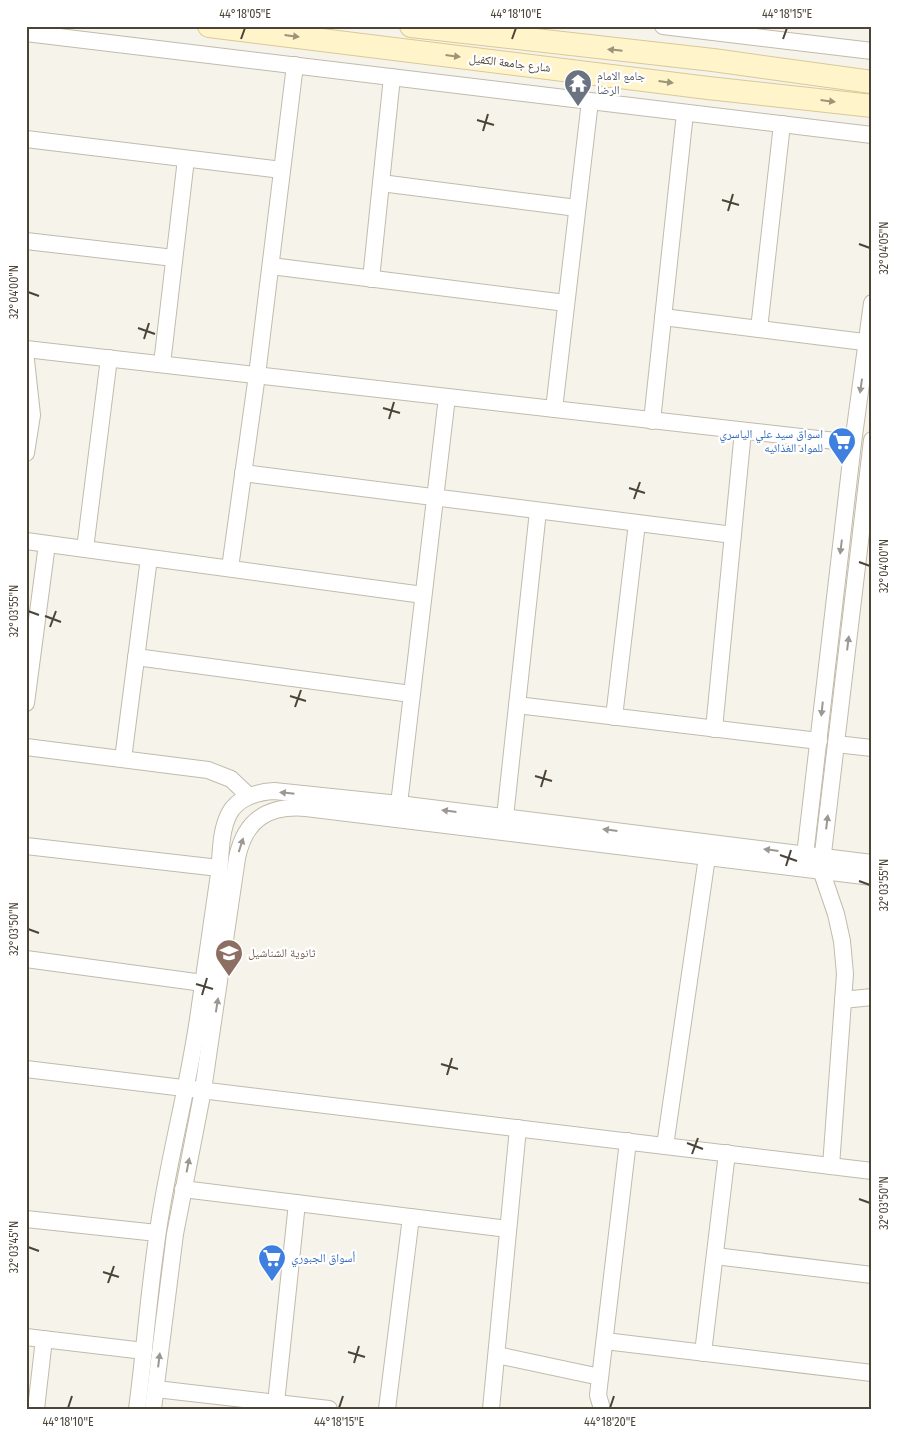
<svg xmlns="http://www.w3.org/2000/svg" width="898" height="1435" viewBox="0 0 898 1435" font-family="'Fira Sans Condensed','Noto Naskh Arabic',sans-serif">
<style>
.lines{fill:none;stroke-linecap:round;stroke-linejoin:round}
.minor-casing{stroke:#c2bbab;stroke-width:18}
.secondary-casing{stroke:#d9c996;stroke-width:24}
.minor{stroke:#fff;stroke-width:16}
.secondary{stroke:#fff4ca;stroke-width:22}
.oneway{fill:#9c9379}
.oneway2{fill:#9c9891}
.ticks{fill:none;stroke:#4b4437;stroke-width:2}
.labels{text-anchor:middle;dominant-baseline:central;stroke-width:4.5;stroke-linejoin:round;paint-order:stroke}
.street-label{font-size:12px;fill:#4b4437;stroke:#fff}
.worship-label{font-size:12px;fill:#5b616d;stroke:#fff;text-anchor:start}
.shop-label{font-size:12px;fill:#366cbe;stroke:#fff;text-anchor:end}
.education-label{font-size:12px;fill:#785e54;stroke:#fff;text-anchor:start}
.neatline{fill:none;stroke:#4b4437;stroke-width:2}
.ticks-label{font-size:12px;text-anchor:middle;fill:#4b4437}
</style>
<rect width="100%" height="100%" fill="#f6f3ea"/>
<g class="lines">
<g class="minor-casing">
<g id="minor">
<path d="M663,26L872,51"/>
<path d="M26,33L872,135"/>
<path d="M26,139L282,170"/>
<path d="M381,183L577,208"/>
<path d="M26,241L174,258"/>
<path d="M271,266L566,303"/>
<path d="M371,279L392,77"/>
<path d="M663,317L872,343"/>
<path d="M759,329L782,124"/>
<path d="M26,349L853,443"/>
<path d="M26,360L32,415L26,453"/>
<path d="M162,364L186,159"/>
<path d="M554,409L590,101"/>
<path d="M652,421L685,113"/>
<path d="M243,473L733,535"/>
<path d="M26,541L423,595"/>
<path d="M85,549L109,358"/>
<path d="M230,568L257,375L295,65"/>
<path d="M136,657L411,694"/>
<path d="M26,703L47,544"/>
<path d="M517,705L819,741"/>
<path d="M614,717L637,523"/>
<path d="M714,729L743,431"/>
<path d="M836,744L872,748"/>
<path d="M26,747L208,770L231,779L249,796"/>
<path d="M123,759L149,558"/>
<path d="M399,804L447,397"/>
<path d="M505,817L538,511"/>
<path d="M26,846L219,868"/>
<path d="M804,864L853,443L872,303"/>
<path d="M26,959L203,983"/>
<path d="M843,1000L872,997"/>
<path d="M26,1069L872,1171"/>
<path d="M665,1146L707,857"/>
<path d="M831,1166L845,974L842,941L836,914L821,870L872,440"/>
<path d="M183,1189L508,1229"/>
<path d="M26,1219L157,1233"/>
<path d="M715,1256L872,1275"/>
<path d="M26,1337L144,1351"/>
<path d="M605,1341L872,1373"/>
<path d="M703,1353L727,1153"/>
<path d="M497,1355L600,1377"/>
<path d="M156,1389L329,1409"/>
<path d="M276,1403L297,1203"/>
<path d="M36,1409L44,1339"/>
<path d="M137,1409C146,1341 150,1273 162,1206C173,1141 190,1078 199,1012C206,966 212,920 219,874C221,854 220,832 229,814C237,798 257,792 274,791L399,804L872,863"/>
<path d="M153,1409L175,1234L203,1090L237,858C245,819 268,805 306,808L872,877"/>
<path d="M387,1409L411,1217"/>
<path d="M491,1409L518,1128"/>
<path d="M602,1409L598,1395L628,1141"/>
</g>
</g>
<g class="secondary-casing">
<g id="secondary">
<path d="M209,26L708,88L872,106"/>
<path d="M411,26L713,60L872,82"/>
</g>
</g>
<use href="#minor" class="minor"/>
<use href="#secondary" class="secondary"/>
</g>
<defs><path id="oneway-solid" d="M-6-.8H1V-3.2L6.5 0L1 3.2V.8H-6Z" transform="scale(1.25)"/></defs>
<g class="oneway">
<use href="#oneway-solid" transform="translate(292 36) rotate(7)"/>
<use href="#oneway-solid" transform="translate(615 50) rotate(-174)"/>
<use href="#oneway-solid" transform="translate(453 56) rotate(7)"/>
<use href="#oneway-solid" transform="translate(666 82) rotate(7)"/>
<use href="#oneway-solid" transform="translate(828 101) rotate(7)"/>
</g>
<g class="oneway2">
<use href="#oneway-solid" transform="translate(861 386) rotate(98)"/>
<use href="#oneway-solid" transform="translate(841 547) rotate(97)"/>
<use href="#oneway-solid" transform="translate(848 643) rotate(-83)"/>
<use href="#oneway-solid" transform="translate(822 709) rotate(96)"/>
<use href="#oneway-solid" transform="translate(287 793) rotate(-174)"/>
<use href="#oneway-solid" transform="translate(449 811) rotate(-173)"/>
<use href="#oneway-solid" transform="translate(827 822) rotate(-83)"/>
<use href="#oneway-solid" transform="translate(610 830) rotate(-173)"/>
<use href="#oneway-solid" transform="translate(241 845) rotate(-72)"/>
<use href="#oneway-solid" transform="translate(771 850) rotate(-173)"/>
<use href="#oneway-solid" transform="translate(217 1005) rotate(-81)"/>
<use href="#oneway-solid" transform="translate(188 1165) rotate(-79)"/>
<use href="#oneway-solid" transform="translate(159 1360) rotate(-83)"/>
</g>
<path class="ticks" d="M241,39L245,28M512,39L516,28M783,39L787,28M477,120L494,125M483,131L488,114M722,200L739,205M728,211L733,194M859,244L870,248M28,292L39,296M138,328L155,334M144,339L149,323M383,408L400,413M389,419L394,402M629,488L645,493M634,499L640,482M859,562L870,566M28,611L39,615M45,616L61,622M50,627L56,611M290,696L306,701M295,707L301,690M535,776L552,781M541,787L546,770M780,855L797,861M786,866L791,850M859,881L870,885M28,929L39,933M196,984L213,989M202,995L207,978M441,1064L458,1069M447,1075L452,1058M687,1143L703,1149M692,1154L698,1138M859,1199L870,1203M28,1247L39,1251M103,1272L119,1277M108,1283L114,1266M348,1352L365,1357M354,1363L359,1346M68,1408L72,1396M339,1408L343,1396M610,1408L614,1396"/>
<defs>
<g id="temple-pin" transform="scale(1.4375)"><path d="M0 17L-7.5 6A9.5 9.5 0 1 1 7.5 6Z" fill="#6b7280" stroke="#fff"/><path d="M0-6L5-2H3V0L6.5 2.5H4V6H1.5V3h-3V6H-4V2.5H-6.5L-3 0V-2H-5Z" fill="#fff"/></g>
<g id="supermarket-pin" transform="scale(1.4375)"><path d="M0 17L-7.5 6A9.5 9.5 0 1 1 7.5 6Z" fill="#3f7fe0" stroke="#fff"/><path d="M-6-5.5h2.5l.6 2H6L4.5 2H-2.5L-4.4-4H-6ZM-1.5 3.2a1.3 1.3 0 1 0 .1 0ZM3 3.2a1.3 1.3 0 1 0 .1 0Z" fill="#fff"/></g>
<g id="school-pin" transform="scale(1.4375)"><path d="M0 17L-7.5 6A9.5 9.5 0 1 1 7.5 6Z" fill="#8d6e63" stroke="#fff"/><path d="M0-5L7-2L0 1L-7-2ZM-4 1L0 2.5L4 1V4Q0 6-4 4Z" fill="#fff"/></g>
</defs>
<g fill-rule="evenodd">
<use href="#temple-pin" x="578" y="83"/>
<use href="#supermarket-pin" x="842" y="441"/>
<use href="#school-pin" x="229" y="953"/>
<use href="#supermarket-pin" x="272" y="1258"/>
</g>
<g class="labels">
<g class="street-label">
<text transform="translate(510 63) rotate(7)">شارع جامعة الكفيل</text>
</g>
<g class="worship-label">
<text x="597" y="76">جامع الامام<tspan x="597" dy="14">الرضا</tspan></text>
</g>
<g class="shop-label">
<text x="823" y="434">اسواق سيد علي الياسري<tspan x="823" dy="14">للمواد الغذائيه</tspan></text>
<text x="291" y="1258" text-anchor="start">أسواق الجبوري</text>
</g>
<g class="education-label">
<text x="248" y="953">ثانوية الشناشيل</text>
</g>
</g>
<rect width="898" height="1435" fill="none" stroke="#ffffff" stroke-width="55"/>
<rect x="28" y="28" width="842" height="1380" class="neatline"/>
<g class="ticks-label">
<text x="245" y="18">44°18'05"E</text>
<text x="516" y="18">44°18'10"E</text>
<text x="787" y="18">44°18'15"E</text>
<text transform="translate(884 248) rotate(-90)" y="4">32°04'05"N</text>
<text transform="translate(14 292) rotate(-90)" y="4">32°04'00"N</text>
<text transform="translate(884 566) rotate(-90)" y="4">32°04'00"N</text>
<text transform="translate(14 611) rotate(-90)" y="4">32°03'55"N</text>
<text transform="translate(884 885) rotate(-90)" y="4">32°03'55"N</text>
<text transform="translate(14 929) rotate(-90)" y="4">32°03'50"N</text>
<text transform="translate(884 1203) rotate(-90)" y="4">32°03'50"N</text>
<text transform="translate(14 1247) rotate(-90)" y="4">32°03'45"N</text>
<text x="68" y="1426">44°18'10"E</text>
<text x="339" y="1426">44°18'15"E</text>
<text x="610" y="1426">44°18'20"E</text>
</g>
</svg>
